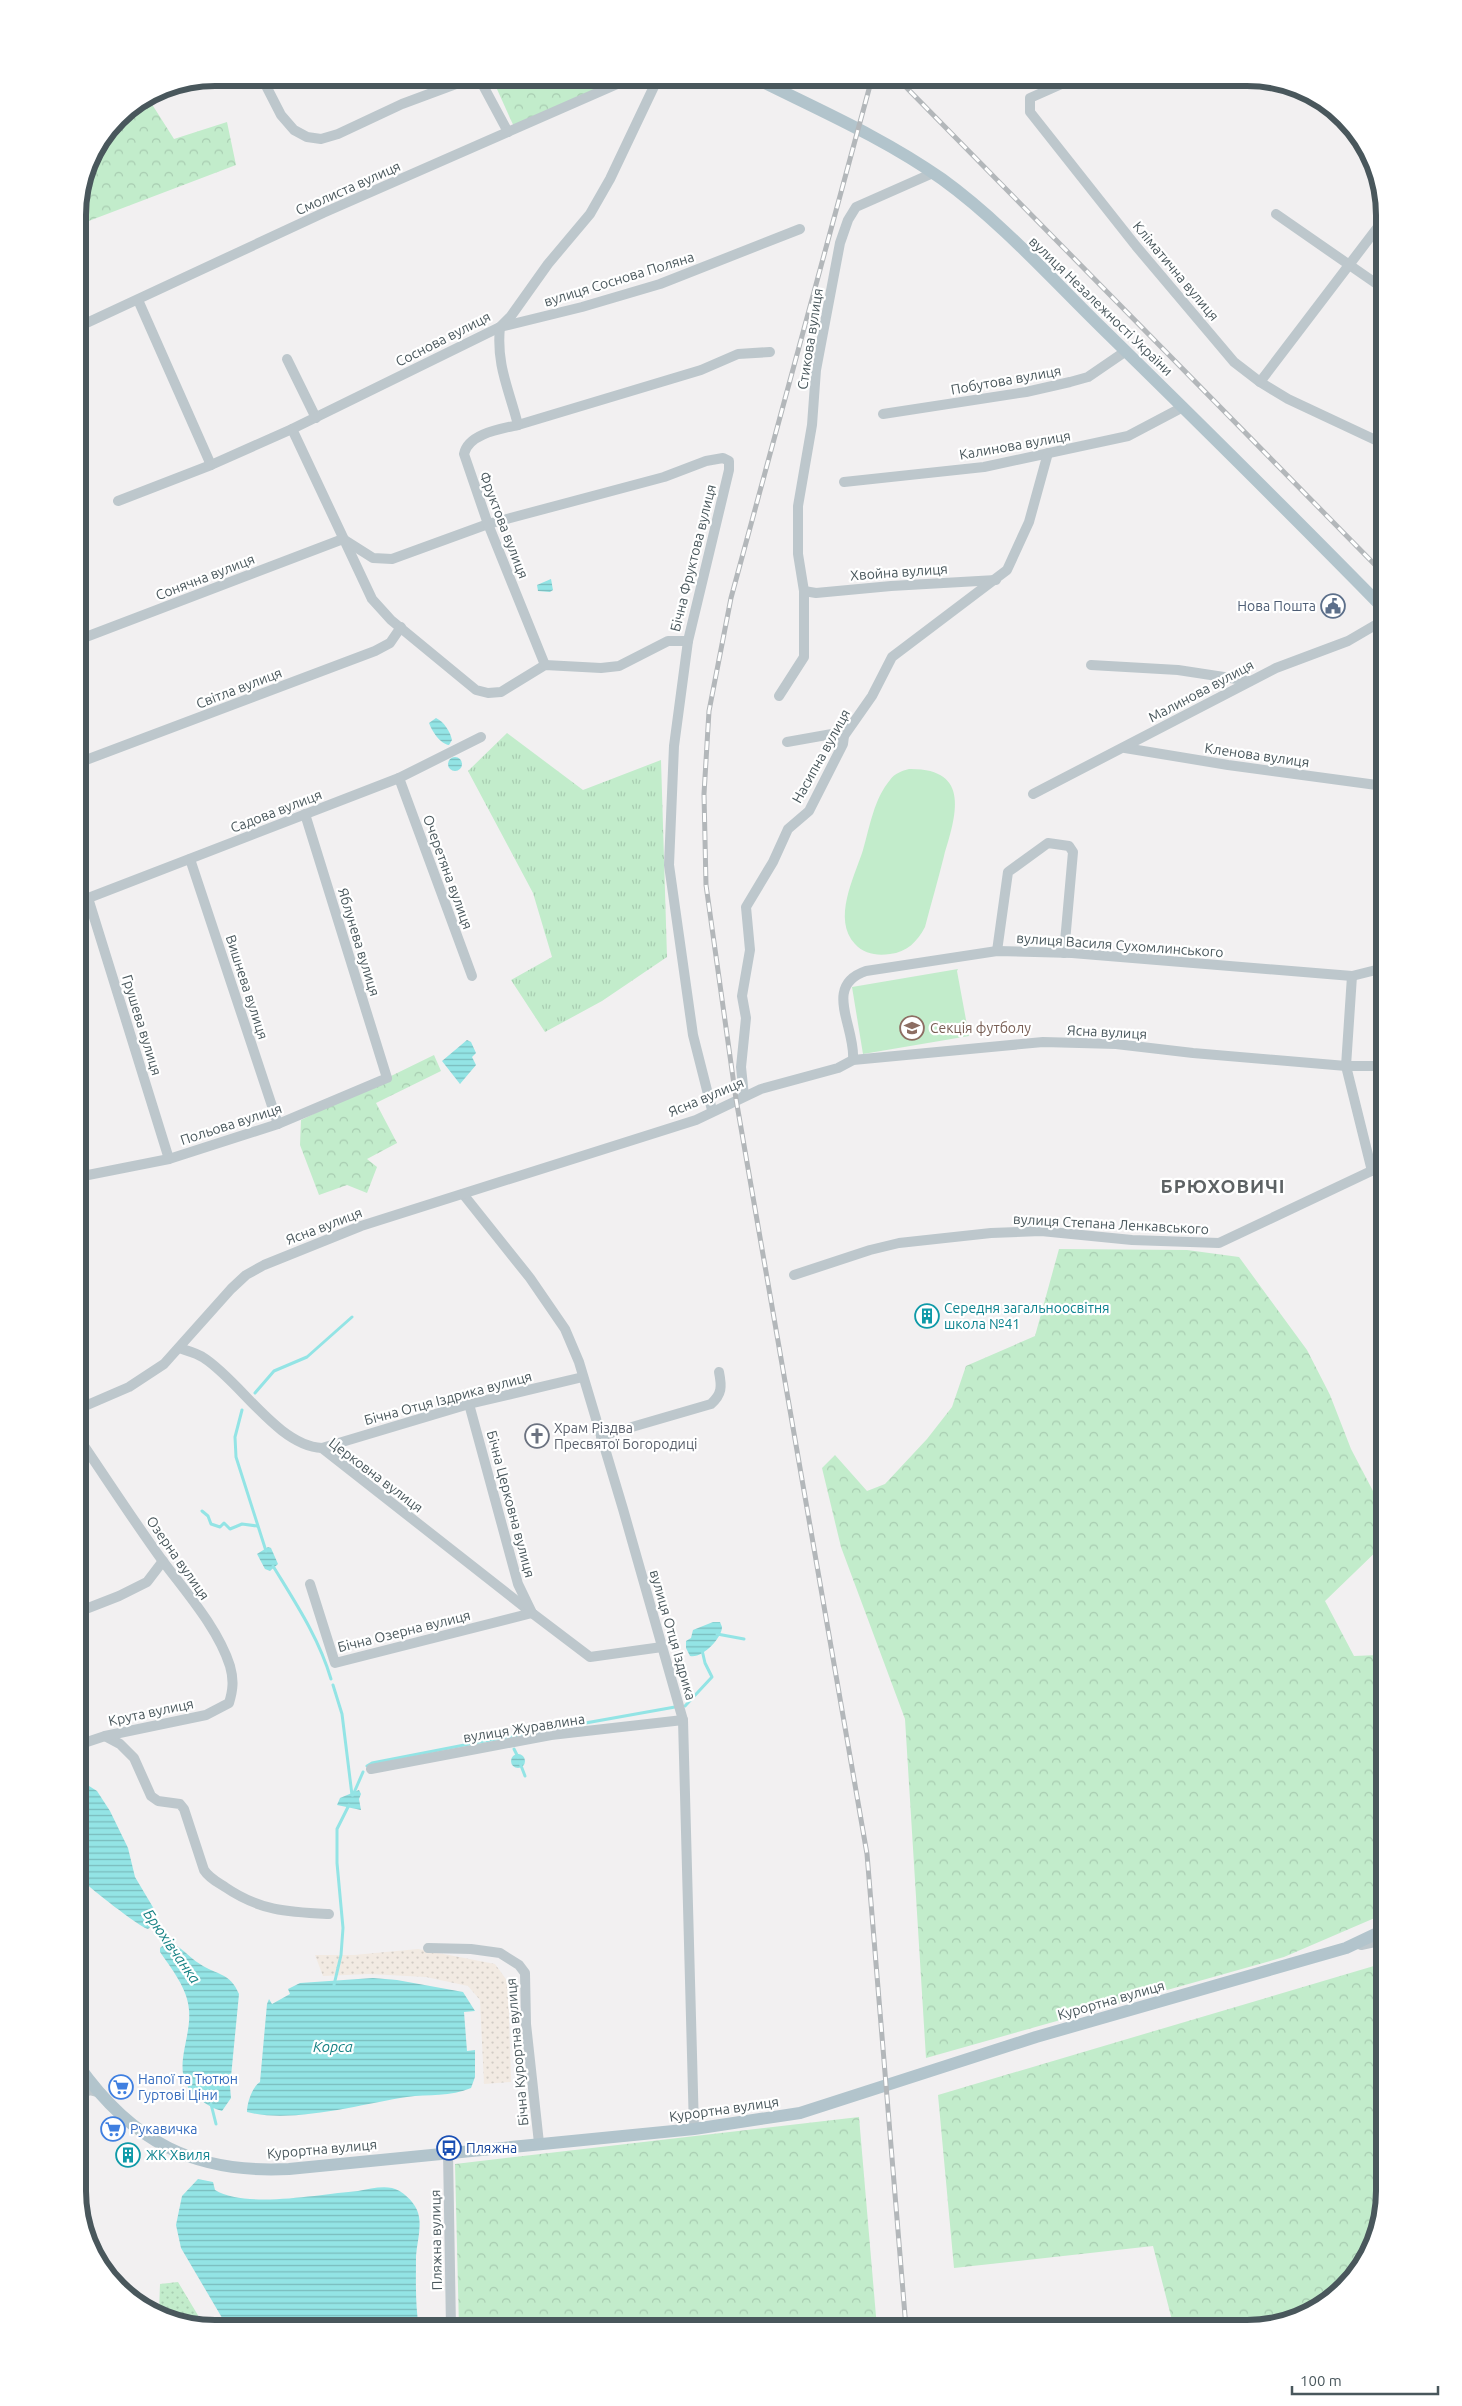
<svg xmlns="http://www.w3.org/2000/svg" width="1462" height="2406" viewBox="0 0 1462 2406" font-family="Ubuntu,sans-serif">
<style>
.grass{fill:url(#grass-tufts)}
.forest{fill:url(#forest-crowns)}
.sand{fill:url(#sand-dots)}
.park{fill:url(#park-dots)}
.pitch{fill:#c2eccb}
.water{fill:url(#water-rules)}
.lines{fill:none;stroke-linecap:round;stroke-linejoin:round}
.stream{stroke:#93e4e5;stroke-width:3}
.minor{stroke:#bdc7cc;stroke-width:10}
.major{stroke:#b2c4cc;stroke-width:12}
.rail-casing{stroke:#b3b7ba;stroke-width:5}
.rail{stroke:#fff;stroke-width:3;stroke-dasharray:9;stroke-linecap:butt}
.labels{text-anchor:middle;dominant-baseline:central;stroke-width:4.5;stroke-linejoin:round;paint-order:stroke}
.street-label{font-size:14px;fill:#49575c;stroke:#fff}
.service-label{font-size:14px;fill:#4e5e75;stroke:#fff;text-anchor:end}
.education-label{font-size:14px;fill:#785e54;stroke:#fff;text-anchor:start}
.culture-label{font-size:14px;fill:#0d838f;stroke:#fff;text-anchor:start}
.worship-label{font-size:14px;fill:#5b616d;stroke:#fff;text-anchor:start}
.shop-label{font-size:14px;fill:#366cbe;stroke:#fff;text-anchor:start}
.transit-label{font-size:14px;fill:#164399;stroke:#fff;text-anchor:start}
.water-label{font-size:15px;font-style:italic;fill:#178284;stroke:#fff}
.district-label{font-size:19px;font-weight:bold;letter-spacing:1px;fill:#5d6264;stroke:#fff}
.rim{fill:none;stroke:#49575c;stroke-width:6}
</style>
<defs>
<pattern id="grass-tufts" width="24" height="20" patternUnits="userSpaceOnUse" patternTransform="scale(1.25)"><rect width="24" height="20" fill="#c2eccb"/><path d="M3 7l-1-3M5 7V3M7 7l1-3M15 17l-1-3M17 17v-4M19 17l1-3" fill="none" stroke="#a8ccb1"/></pattern>
<pattern id="forest-crowns" width="20" height="18" patternUnits="userSpaceOnUse" patternTransform="scale(1.25)"><rect width="20" height="18" fill="#c2eccb"/><path d="M2 6a3 3 0 1 1 6 0M12 15a3 3 0 1 1 6 0" fill="none" stroke="#a8ccb1"/></pattern>
<pattern id="sand-dots" width="8" height="8" patternUnits="userSpaceOnUse" patternTransform="scale(1.25)"><rect width="8" height="8" fill="#f2eae2"/><path d="M2 2h.1M6 6h.1" fill="none" stroke="#d1cbc4" stroke-width="1.8" stroke-linecap="round"/></pattern>
<pattern id="park-dots" width="8" height="8" patternUnits="userSpaceOnUse" patternTransform="scale(1.25)"><rect width="8" height="8" fill="#c2eccb"/><path d="M2 2h.1M6 6h.1" fill="none" stroke="#a8ccb1" stroke-width="1.8" stroke-linecap="round"/></pattern>
<pattern id="water-rules" width="6" height="5" patternUnits="userSpaceOnUse" patternTransform="scale(1.25)"><rect width="6" height="5" fill="#93e4e5"/><path d="M0 2.5h6" fill="none" stroke="#7abcbd"/></pattern>
</defs>
<rect width="100%" height="100%" fill="#f2f0f1"/>
<path class="grass" d="M507,733L583,790L661,760L667,957L602,1001L545,1032L511,980L552,957L533,893L468,771Z"/>
<g class="forest">
<path d="M492,78H631L515,129Z"/>
<path d="M148,98L174,139L227,122L236,165L86,222L79,203L88,162L118,118Z"/>
<path d="M434,1055L441,1071L376,1103L397,1143L367,1159L377,1167L367,1193L347,1185L319,1195L300,1145L301,1120Z"/>
<path d="M1059,1249L1187,1250L1239,1257L1307,1350L1330,1395L1351,1449L1373,1491L1384,1498V1544L1325,1601L1354,1656L1379,1655L1384,1664V1914L1284,1957L926,2058L905,1719L841,1547L822,1468L835,1455L867,1491L885,1484L927,1439L952,1407L966,1366L1035,1336Z"/>
<path d="M1384,1963V2191L1361,2267L1307,2314L1247,2328H1174L1153,2246L954,2268L938,2095Z"/>
<path d="M859,2117L877,2328H459L455,2164Z"/>
</g>
<path class="sand" d="M418,1949L495,1964L508,1982L511,2082L484,2084L480,2000L468,1986L426,1977L369,1974L323,1976L315,1955H354Z"/>
<path class="park" d="M178,2282L199,2317L192,2320L185,2317L176,2318L159,2312L160,2284Z"/>
<g class="pitch">
<path d="M909,769C972,768 956,816 944,856C938,880 931,904 925,927C917,942 907,952 890,954C877,956 864,954 855,944C832,919 854,878 863,850C870,826 874,799 890,780C895,773 902,771 909,769Z"/>
<path d="M958,969L957,971L969,1036L863,1054L852,987Z"/>
</g>
<g class="water">
<path d="M551,579L553,590L550,592L538,591L537,585Z"/>
<path d="M436,718C444,722 450,731 452,740L449,745C440,744 432,731 429,723Z"/>
<circle cx="455" cy="764" r="7"/>
<path d="M467,1040L471,1042L476,1053L472,1057L476,1065L460,1084L442,1061Z"/>
<path d="M268,1547L271,1548L278,1564L270,1571L265,1569L257,1554Z"/>
<path d="M713,1622H720L722,1627C722,1638 702,1659 690,1656L686,1648V1641L691,1638L693,1630Z"/>
<circle cx="518" cy="1761" r="7"/>
<path d="M78,1779L97,1791L110,1811L128,1848L135,1877L157,1914V1921L148,1929C141,1928 84,1884 78,1876Z"/>
<path d="M359,1790L361,1794L359,1799L361,1810L337,1805L340,1798Z"/>
<path d="M167,1942C181,1945 188,1957 200,1964C216,1975 230,1972 239,1994L230,2087L231,2098L222,2111C214,2109 206,2104 199,2099C167,2075 192,2042 189,2010C188,1989 171,1968 160,1952V1948Z"/>
<path d="M373,1978L397,1980L463,1992L475,2011L464,2012L467,2051L475,2050V2077L471,2088C451,2097 428,2094 407,2097C361,2104 292,2124 247,2112C247,2103 252,2087 260,2082L267,2004L269,1999L272,2004L290,1994L288,1989L300,1983Z"/>
<path d="M198,2179L213,2182L215,2190C247,2209 320,2194 358,2191C369,2189 381,2186 392,2188C402,2190 413,2201 417,2210C423,2224 417,2241 416,2256C416,2279 415,2305 419,2328H228L181,2248L176,2225L182,2196Z"/>
</g>
<g class="lines">
<g class="stream">
<path d="M255,1393L274,1371L307,1357L352,1317"/>
<path d="M242,1410L235,1437L236,1457L266,1551"/>
<path d="M202,1511L208,1516L211,1524L220,1527L224,1523L230,1529L242,1524L257,1526"/>
<path d="M273,1566C295,1602 319,1638 331,1679"/>
<path d="M717,1634L744,1639"/>
<path d="M333,1685L342,1714L352,1795"/>
<path d="M685,1706L712,1677L705,1663L702,1650"/>
<path d="M514,1749L518,1757"/>
<path d="M520,1763L525,1776"/>
<path d="M367,1766L372,1763L485,1741L675,1707"/>
<path d="M353,1795L363,1772"/>
<path d="M153,1921L173,1946"/>
<path d="M334,1985L341,1955L343,1928L337,1863V1829L349,1805"/>
<path d="M211,2104L216,2124"/>
</g>
<g class="minor">
<path d="M262,78L281,115L294,130L307,137L321,139L338,134L402,104L472,78"/>
<path d="M479,78L508,132"/>
<path d="M1075,78L1030,98V112L1136,246L1234,362L1260,382L1288,399L1384,444"/>
<path d="M1318,99L1331,110"/>
<path d="M1276,214L1384,289"/>
<path d="M138,300L211,465"/>
<path d="M78,327L323,213L631,78"/>
<path d="M287,359L316,418"/>
<path d="M1260,382L1384,219"/>
<path d="M883,414L1026,392L1070,382L1088,377L1126,351"/>
<path d="M518,425L701,370L738,354L770,352"/>
<path d="M292,429L372,599L391,620L476,690L488,693L501,692L545,665L601,668L619,666L668,641H688"/>
<path d="M844,482L984,467L1128,436L1183,407"/>
<path d="M118,501L211,465L292,429L500,327L511,316L548,264L590,214L610,179L658,78"/>
<path d="M804,591L816,593L891,586L996,580"/>
<path d="M78,640L343,539L373,558L392,559L488,524L664,477L706,461L723,458L729,461V470L688,641L674,746L669,865L693,1035L712,1110"/>
<path d="M545,665L488,524L464,454C468,434 500,429 518,425C509,389 496,365 500,327L582,307L660,284L800,229"/>
<path d="M1091,665L1178,670L1250,681"/>
<path d="M779,696L804,657V591L798,554V506L812,425L816,370L840,243L848,220L856,207L933,173"/>
<path d="M787,742L832,734L844,736"/>
<path d="M1125,748L1228,765L1384,786"/>
<path d="M78,763L375,651L390,643L401,627"/>
<path d="M399,778L472,976"/>
<path d="M1033,794L1276,668L1348,641L1384,620"/>
<path d="M190,859L278,1124"/>
<path d="M88,898L169,1159"/>
<path d="M78,902L399,778L481,737"/>
<path d="M997,951L1008,872L1048,843L1069,846L1073,852L1064,953"/>
<path d="M1352,976L1346,1066L1372,1171"/>
<path d="M853,1060C856,1027 822,986 866,971L997,951L1072,953L1352,976L1384,968"/>
<path d="M744,1096L741,1067L746,1018L742,996L750,950L746,907L773,862L788,829L809,811L843,744L844,736L872,696L892,657L1007,570L1029,522L1048,453"/>
<path d="M78,1177L169,1159L278,1124L387,1078L305,814"/>
<path d="M463,1194L530,1278L565,1329L579,1362L623,1509L683,1720L694,2129"/>
<path d="M794,1275L870,1250L899,1243L991,1233L1041,1231L1132,1240L1219,1243L1384,1165"/>
<path d="M179,1348C188,1351 197,1353 204,1358C240,1381 278,1446 322,1448L532,1613"/>
<path d="M469,1404L518,1584L532,1613L590,1657L662,1647"/>
<path d="M78,1409L129,1387L164,1364L231,1289L246,1275L264,1265L361,1226L696,1120L761,1089L838,1068L853,1060L1043,1042L1116,1044L1193,1053L1346,1066H1384"/>
<path d="M601,1436L711,1404C722,1394 722,1387 719,1372"/>
<path d="M322,1448L469,1404L583,1377"/>
<path d="M310,1584L335,1663L532,1613"/>
<path d="M78,1612L119,1596L147,1582L163,1561"/>
<path d="M105,1736L120,1744L134,1758L151,1796L158,1801L180,1804L184,1809L204,1870C209,1878 217,1882 225,1887C260,1911 288,1912 329,1914"/>
<path d="M78,1745L105,1736L206,1715L229,1703C233,1690 234,1680 230,1666C218,1628 185,1591 162,1560C133,1520 106,1478 78,1437"/>
<path d="M371,1769L551,1735L683,1720"/>
<path d="M1361,1945L1384,1940"/>
<path d="M428,1948L471,1949L500,1953L519,1965L525,1973L526,2024L539,2143"/>
<path d="M78,2097L89,2090L101,2093"/>
<path d="M448,2152L451,2328"/>
<path d="M78,2161L82,2209"/>
</g>
<g class="major">
<path d="M755,78C819,110 884,138 942,179C1000,221 1050,277 1101,327C1196,420 1291,514 1384,609"/>
<path d="M78,2065C132,2142 195,2174 289,2169L694,2129L800,2113L1036,2037L1346,1948L1384,1930"/>
</g>
<g class="rail-casing">
<g id="rail">
<path d="M872,78L731,598L709,711L704,794L706,885L736,1099L867,1854L906,2328"/>
<path d="M897,78L1384,574"/>
</g>
</g>
<use href="#rail" class="rail"/>
</g>
<defs>
<g id="civic-ring" transform="scale(1.25)"><circle r="9.5" fill="#fff" stroke="#5c6f8a" stroke-width="1.5"/><path d="M-.6-6.5H3V-4.5H.6V-3L4-1V1h2V6H-6V1h2V-1L-.6-3ZM-1.2 2.5V6h2.4V2.5Z" fill="#5c6f8a"/></g>
<g id="school-ring" transform="scale(1.25)"><circle r="9.5" fill="#fff" stroke="#8d6e63" stroke-width="1.5"/><path d="M0-5L7-2L0 1L-7-2ZM-4 1L0 2.5L4 1V4Q0 6-4 4Z" fill="#8d6e63"/></g>
<g id="building-ring" transform="scale(1.25)"><circle r="9.5" fill="#fff" stroke="#0f9aa8" stroke-width="1.5"/><path d="M-4-6H4V6H1V3H-1V6H-4ZM-2.5-4.3h1.7v1.8h-1.7ZM.8-4.3h1.7v1.8H.8ZM-2.5-1h1.7V.8h-1.7ZM.8-1h1.7V.8H.8Z" fill="#0f9aa8"/></g>
<g id="church-ring" transform="scale(1.25)"><circle r="9.5" fill="#fff" stroke="#6b7280" stroke-width="1.5"/><path d="M-1.2-6h2.4v3.5h3.3v2.4h-3.3V6h-2.4V-.1h-3.3v-2.4h3.3Z" fill="#6b7280"/></g>
<g id="supermarket-ring" transform="scale(1.25)"><circle r="9.5" fill="#fff" stroke="#3f7fe0" stroke-width="1.5"/><path d="M-6-5.5h2.5l.6 2H6L4.5 2H-2.5L-4.4-4H-6ZM-1.5 3.2a1.3 1.3 0 1 0 .1 0ZM3 3.2a1.3 1.3 0 1 0 .1 0Z" fill="#3f7fe0"/></g>
<g id="bus-ring" transform="scale(1.25)"><circle r="9.5" fill="#fff" stroke="#1a4fb4" stroke-width="1.5"/><path d="M-5-6H5V4H4V6H2V4H-2V6H-4V4H-5ZM-3.5-4V0h7V-4ZM-3.5 1.2v1.5H-2V1.2ZM2 1.2v1.5H3.5V1.2Z" fill="#1a4fb4"/></g>
</defs>
<g fill-rule="evenodd">
<use href="#civic-ring" x="1333" y="606"/>
<use href="#school-ring" x="912" y="1028"/>
<use href="#building-ring" x="927" y="1316"/>
<use href="#church-ring" x="537" y="1436"/>
<use href="#supermarket-ring" x="121" y="2087"/>
<use href="#supermarket-ring" x="113" y="2129"/>
<use href="#bus-ring" x="449" y="2148"/>
<use href="#building-ring" x="128" y="2155"/>
</g>
<g class="labels">
<g class="street-label">
<text transform="translate(348 188) rotate(-24)">Смолиста вулиця</text>
<text transform="translate(1176 271) rotate(50)">Кліматична вулиця</text>
<text transform="translate(619 279) rotate(-17)">вулиця Соснова Поляна</text>
<text transform="translate(1101 306) rotate(44)">вулиця Незалежності України</text>
<text transform="translate(443 339) rotate(-27)">Соснова вулиця</text>
<text transform="translate(810 339) rotate(-81)">Стикова вулиця</text>
<text transform="translate(1006 380) rotate(-10)">Побутова вулиця</text>
<text transform="translate(1015 445) rotate(-10)">Калинова вулиця</text>
<text transform="translate(504 525) rotate(69)">Фруктова вулиця</text>
<text transform="translate(693 558) rotate(-76)">Бічна Фруктова вулиця</text>
<text transform="translate(899 572) rotate(-4)">Хвойна вулиця</text>
<text transform="translate(205 577) rotate(-21)">Сонячна вулиця</text>
<text transform="translate(239 688) rotate(-21)">Світла вулиця</text>
<text transform="translate(1201 691) rotate(-28)">Малинова вулиця</text>
<text transform="translate(1257 755) rotate(8)">Кленова вулиця</text>
<text transform="translate(821 756) rotate(-61)">Насипна вулиця</text>
<text transform="translate(276 811) rotate(-21)">Садова вулиця</text>
<text transform="translate(448 872) rotate(70)">Очеретяна вулиця</text>
<text transform="translate(359 942) rotate(73)">Яблунева вулиця</text>
<text transform="translate(1120 945) rotate(4)">вулиця Василя Сухомлинського</text>
<text transform="translate(247 987) rotate(72)">Вишнева вулиця</text>
<text transform="translate(142 1025) rotate(73)">Грушева вулиця</text>
<text transform="translate(1107 1032) rotate(3)">Ясна вулиця</text>
<text transform="translate(706 1097) rotate(-23)">Ясна вулиця</text>
<text transform="translate(231 1124) rotate(-18)">Польова вулиця</text>
<text transform="translate(1111 1224) rotate(3)">вулиця Степана Ленкавського</text>
<text transform="translate(324 1226) rotate(-21)">Ясна вулиця</text>
<text transform="translate(448 1398) rotate(-15)">Бічна Отця Іздрика вулиця</text>
<text transform="translate(376 1475) rotate(37)">Церковна вулиця</text>
<text transform="translate(511 1504) rotate(75)">Бічна Церковна вулиця</text>
<text transform="translate(178 1558) rotate(55)">Озерна вулиця</text>
<text transform="translate(404 1631) rotate(-14)">Бічна Озерна вулиця</text>
<text transform="translate(673 1635) rotate(74)">вулиця Отця Іздрика</text>
<text transform="translate(151 1712) rotate(-12)">Крута вулиця</text>
<text transform="translate(524 1728) rotate(-9)">вулиця Журавлина</text>
<text transform="translate(1111 2000) rotate(-16)">Курортна вулиця</text>
<text transform="translate(517 2052) rotate(-95)">Бічна Курортна вулиця</text>
<text transform="translate(724 2109) rotate(-8)">Курортна вулиця</text>
<text transform="translate(322 2149) rotate(-5)">Курортна вулиця</text>
<text transform="translate(436 2240) rotate(-91)">Пляжна вулиця</text>
</g>
<g class="service-label">
<text x="1316" y="606">Нова Пошта</text>
</g>
<g class="education-label">
<text x="930" y="1028">Секція футболу</text>
</g>
<g class="culture-label">
<text x="944" y="1308">Середня загальноосвітня<tspan x="944" dy="16">школа №41</tspan></text>
<text x="146" y="2155">ЖК Хвиля</text>
</g>
<g class="worship-label">
<text x="554" y="1428">Храм Різдва<tspan x="554" dy="16">Пресвятої Богородиці</tspan></text>
</g>
<g class="shop-label">
<text x="138" y="2079">Напої та Тютюн<tspan x="138" dy="16">Гуртові Ціни</tspan></text>
<text x="130" y="2129">Рукавичка</text>
</g>
<g class="transit-label">
<text x="466" y="2148">Пляжна</text>
</g>
<g class="water-label">
<text transform="translate(172 1946) rotate(55)">Брюхівчанка</text>
<text x="333" y="2046">Корса</text>
</g>
<g class="district-label">
<text x="1223" y="1186">БРЮХОВИЧІ</text>
</g>
</g>
<path d="M0 0H1462V2406H0ZM215 86H1247A129 129 0 0 1 1376 215V2191A129 129 0 0 1 1247 2320H215A129 129 0 0 1 86 2191V215A129 129 0 0 1 215 86Z" fill="#fff" fill-rule="evenodd"/>
<path class="rim" d="M215 86H1247A129 129 0 0 1 1376 215V2191A129 129 0 0 1 1247 2320H215A129 129 0 0 1 86 2191V215A129 129 0 0 1 215 86Z"/>
<path d="M1292 2386v8h146v-8" fill="none" stroke="#49575c" stroke-width="2.5"/>
<text x="1300" y="2386" font-size="15" fill="#49575c" stroke="#ffffff" stroke-width="4" paint-order="stroke">100 m</text>
</svg>
